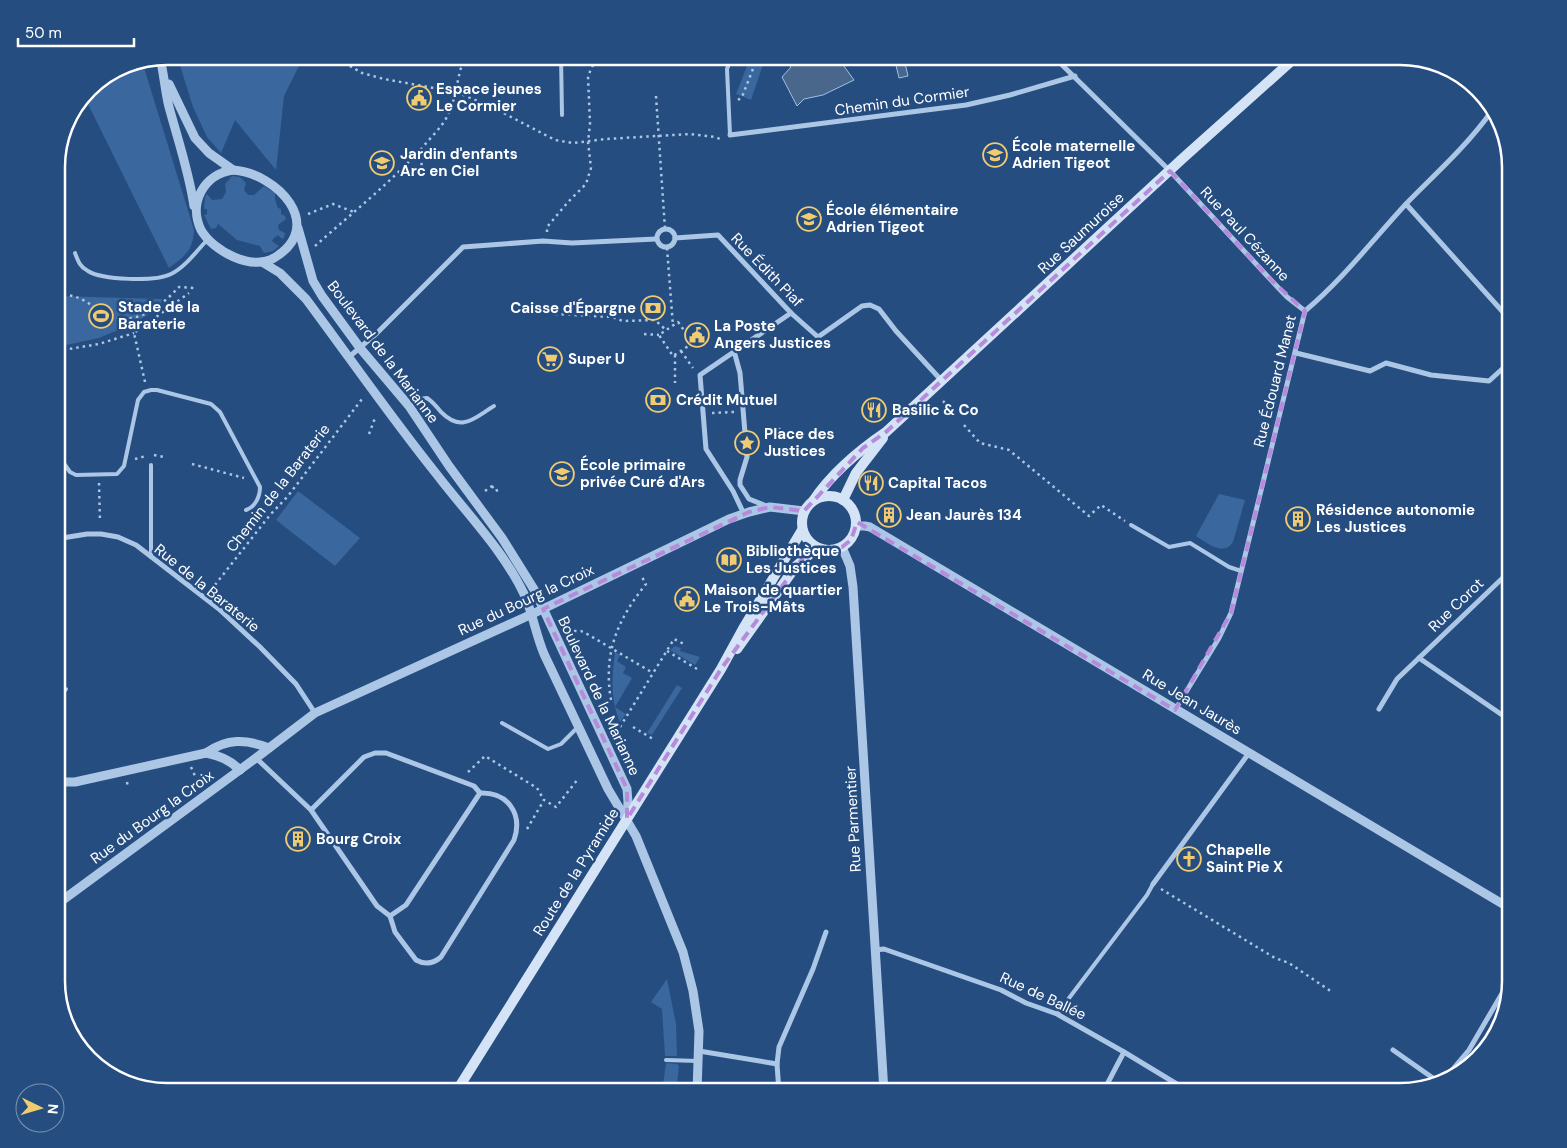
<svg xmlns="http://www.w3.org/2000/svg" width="1567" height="1148" viewBox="0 0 1567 1148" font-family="'DM Sans',sans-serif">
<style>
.green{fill:#39679e}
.water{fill:#49668b;stroke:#a0c1e7}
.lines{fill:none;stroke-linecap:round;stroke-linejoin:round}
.path{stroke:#acc6e6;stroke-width:2.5;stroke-dasharray:2.5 4;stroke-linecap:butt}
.service{stroke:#acc6e6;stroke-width:4}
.minor{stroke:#acc6e6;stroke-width:5}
.tertiary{stroke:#acc6e6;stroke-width:9}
.secondary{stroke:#d5e3f6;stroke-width:10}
.marked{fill:none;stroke:#b68bdc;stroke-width:4;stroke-dasharray:10 6;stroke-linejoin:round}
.labels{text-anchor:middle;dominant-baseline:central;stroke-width:5;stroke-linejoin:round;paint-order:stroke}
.poi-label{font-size:15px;font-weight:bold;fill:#fff;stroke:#254d80;text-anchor:start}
.street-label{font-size:15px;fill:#fff;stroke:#254d80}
.rim{fill:none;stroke:#fff;stroke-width:2.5}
</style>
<rect width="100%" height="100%" fill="#254d80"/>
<g class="green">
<path d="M177,56H304L284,96L276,170L235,120L221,153L207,137L193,107Z"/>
<path d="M751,56H766L751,100L736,94Z"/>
<path d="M142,61L194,230C193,252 184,256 169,268L87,102L67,119C85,90 108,68 142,61Z"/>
<path d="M232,176L240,177L246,183L244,190L248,195H254L264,186L275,193V199L278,208L281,209V214L285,216L286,219L278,225L279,230L285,233L284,238L282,239L278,235L273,239L272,241L279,246L273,251L264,253L260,246L237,240L218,224L216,228L211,229L204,215L207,214V209H204L205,197L207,194L212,200L222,199L226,192L225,184Z"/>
<path d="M57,296L162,299L160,308L132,324L99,338L57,347Z"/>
<path d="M298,491L360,538L335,566L276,520Z"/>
<path d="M1219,494L1245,500L1233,542C1223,557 1207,543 1196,536Z"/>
<path d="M675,646L681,648L680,651L700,657L695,665L670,650Z"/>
<path d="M615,652L620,655L617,661L626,667L623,673L632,678L615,707L626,714L620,722C610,699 612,677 615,652Z"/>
<path d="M677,685L682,688L652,735L647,733Z"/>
<path d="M667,979L676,1024L677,1056H665L662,1009L651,1002Z"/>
<path d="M666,1063L677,1064L679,1066L676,1092H662Z"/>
</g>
<g class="water">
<path d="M779,56H848L841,62L854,80L823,95L804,99L797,106L782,77L791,67Z"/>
<path d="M904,59L908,76L899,78L895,61Z"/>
</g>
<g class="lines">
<g class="path">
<path d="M333,56L362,73L384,79L456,92L492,107L555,140L573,143L606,139L690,134L715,137L720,139"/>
<path d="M656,96L665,229"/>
<path d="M738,100L742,97L758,56"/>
<path d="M420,150L423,177"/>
<path d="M308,214L333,204L354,212"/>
<path d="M547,232V227L568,202L586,184L591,168L588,142L590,124L588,76L597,56"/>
<path d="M315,246C351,214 390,183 422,148C431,137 442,127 448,115C457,96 457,75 465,56"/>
<path d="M667,248L673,326"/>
<path d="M57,294C63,295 70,295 76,297C86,300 96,309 106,314C135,328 160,307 179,287L194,288"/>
<path d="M555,314L612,317L623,321L655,320L666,330"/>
<path d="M678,322L693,343L673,356L659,335Z"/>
<path d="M644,334L659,335"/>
<path d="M57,351L99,344L134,333"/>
<path d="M681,351L693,368"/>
<path d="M675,355V383"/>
<path d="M145,382L134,333L189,293"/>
<path d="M943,401L945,403"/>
<path d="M712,413L734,412"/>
<path d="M964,425L980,443L1009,450L1089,516L1101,505L1125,521"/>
<path d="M779,428L780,430"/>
<path d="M369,434L375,418"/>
<path d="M154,455L164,457"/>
<path d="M135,459L146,456"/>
<path d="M192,464L244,478"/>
<path d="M99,483L100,522"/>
<path d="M492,486L495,491L498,490"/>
<path d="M485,491L495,484"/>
<path d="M211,590L270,515L288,496L362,399"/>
<path d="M574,631H581L589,635L653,673"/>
<path d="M667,651L697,669"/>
<path d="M611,700C603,654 617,620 646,584L642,577"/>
<path d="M620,727L674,639L684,644"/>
<path d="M633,727L653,739"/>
<path d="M191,767L199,785"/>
<path d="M468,772L485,756L537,788L544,800"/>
<path d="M127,782L128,788"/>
<path d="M527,829L544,800L556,807L578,779"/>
<path d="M1161,889L1275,958L1289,963L1332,992"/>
</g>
<g class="service">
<path d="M561,56L562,115"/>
<path d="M730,135L727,69L732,56"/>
<path d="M75,253C78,261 80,267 88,271C102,280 155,282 171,274C185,267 196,252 207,240"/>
<path d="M409,406L418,399L427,398C433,402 437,407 441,412C462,433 474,418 494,406"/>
<path d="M56,452L70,472L76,475L117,474L124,466L138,400L144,392L151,390H157L211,404L220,412L260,487C260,497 255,507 246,510"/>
<path d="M1131,525L1169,547L1190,543L1229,567L1241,571"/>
<path d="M151,557V465"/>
<path d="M56,702L66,689"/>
<path d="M502,723L548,749L561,744L577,728"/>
<path d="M1057,1014L1147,895L1153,884"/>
<path d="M666,1060L698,1061"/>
</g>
<g class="minor">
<path d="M1053,56L1170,171L1270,279L1287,297L1305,311"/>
<path d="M1462,77L1501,125"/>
<path d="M730,135L966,105L1010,95L1075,76"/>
<path d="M1406,204L1511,321"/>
<circle cx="666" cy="238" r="9"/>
<path d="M675,238L718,235L791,313L818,337L862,306L870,305L879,309L896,331L942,381"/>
<path d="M734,351L740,373L747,457L740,480V485L749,499L769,507"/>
<path d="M1296,353L1370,371L1386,363L1431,375L1489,381L1511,361"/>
<path d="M349,357L377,333L463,247L543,241L572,243L656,239"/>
<path d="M744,514L733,491L706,449L700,375L791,313"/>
<path d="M56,539L87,534H101L118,537L136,545L219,609L260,647L296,684L315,713"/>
<path d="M1419,658L1511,721"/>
<path d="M1379,709L1397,679L1511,570"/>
<path d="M1175,710L1219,638L1231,613L1305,311C1342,280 1372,241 1405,205C1434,175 1466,147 1491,112"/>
<path d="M256,758L311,810L377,906L390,916L406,905L480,793L474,786L386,753H375L364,757L311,810"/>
<path d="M1153,884L1249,753"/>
<path d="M390,916L395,932L416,960C425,965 433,964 441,957L514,840C523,814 508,792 480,793"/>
<path d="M875,950L884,949L1001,990L1026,1003L1057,1014L1124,1052L1190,1092"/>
<path d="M1393,1050L1440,1083"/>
<path d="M699,1051L777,1064"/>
<path d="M1442,1082L1469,1050L1511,978"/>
<path d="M779,1092L777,1064L779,1047L813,969L826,932"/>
<path d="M1103,1092L1124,1052"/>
</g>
<g class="tertiary">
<path d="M160,58C164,74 165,91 169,107C178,140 189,172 194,206"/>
<path d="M169,84L195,138L209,153L233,170"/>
<path d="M233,170C277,173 327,226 274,258C251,271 213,251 201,230C188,203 204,174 233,170Z"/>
<path d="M298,228L313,281L322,296L360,348L409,406L449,466L502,538L535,591L627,789L628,802L627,819"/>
<path d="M262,262L280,273L306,299C350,358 392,419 438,476C468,515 504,551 525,596C533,615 536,635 544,654L608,789L636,836L683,952L693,991L699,1031L697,1092"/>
<path d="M856,526H865L870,527L1511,909"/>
<path d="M842,547L850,566L853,587L884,1092"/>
<path d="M206,753C227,738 246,739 269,748"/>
<path d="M56,782H75L206,753C220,756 230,760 240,770"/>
<path d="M56,905L256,758L315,713L543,609L729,519L749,512L770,507L804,511"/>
</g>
<g class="secondary">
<circle cx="829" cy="523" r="27"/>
<path d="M843,500L856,473L883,438"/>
<path d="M813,501C832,473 858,451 886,432L1182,159L1297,56"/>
<path d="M737,649L796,566L817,548"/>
<path d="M456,1092L721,669L744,627L802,530"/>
</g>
</g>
<path class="marked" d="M1170,171L1270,279L1305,311L1231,613L1175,710L857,522L851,540L842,547L816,548L803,558L721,669L627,819V789L543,609L749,512L770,507L804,511L863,448L886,432Z"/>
<defs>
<g id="civic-ring" transform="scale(1.25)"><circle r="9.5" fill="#254d80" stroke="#f0cb70" stroke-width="1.5"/><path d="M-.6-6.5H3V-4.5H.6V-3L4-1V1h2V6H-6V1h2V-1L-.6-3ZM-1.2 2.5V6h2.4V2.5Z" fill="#f0cb70"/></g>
<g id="school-ring" transform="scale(1.25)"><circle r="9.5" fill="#254d80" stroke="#f0cb70" stroke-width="1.5"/><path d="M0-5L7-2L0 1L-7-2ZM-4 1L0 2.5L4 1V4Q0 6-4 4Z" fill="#f0cb70"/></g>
<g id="bank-ring" transform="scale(1.25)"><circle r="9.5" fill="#254d80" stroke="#f0cb70" stroke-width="1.5"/><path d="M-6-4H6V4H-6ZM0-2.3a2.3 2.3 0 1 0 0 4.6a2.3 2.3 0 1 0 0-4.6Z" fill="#f0cb70"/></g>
<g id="stadium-ring" transform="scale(1.25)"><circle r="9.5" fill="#254d80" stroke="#f0cb70" stroke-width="1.5"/><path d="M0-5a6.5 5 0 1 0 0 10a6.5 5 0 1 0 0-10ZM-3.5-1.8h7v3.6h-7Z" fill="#f0cb70"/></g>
<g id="supermarket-ring" transform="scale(1.25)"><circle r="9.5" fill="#254d80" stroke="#f0cb70" stroke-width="1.5"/><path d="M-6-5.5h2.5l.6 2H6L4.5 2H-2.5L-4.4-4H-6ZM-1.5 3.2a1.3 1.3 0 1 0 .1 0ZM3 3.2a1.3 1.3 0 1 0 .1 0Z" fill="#f0cb70"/></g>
<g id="restaurant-ring" transform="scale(1.25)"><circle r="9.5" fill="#254d80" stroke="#f0cb70" stroke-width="1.5"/><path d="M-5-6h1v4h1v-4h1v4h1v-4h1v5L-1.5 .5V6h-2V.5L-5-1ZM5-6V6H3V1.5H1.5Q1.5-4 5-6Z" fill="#f0cb70"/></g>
<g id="sight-ring" transform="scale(1.25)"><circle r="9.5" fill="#254d80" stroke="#f0cb70" stroke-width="1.5"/><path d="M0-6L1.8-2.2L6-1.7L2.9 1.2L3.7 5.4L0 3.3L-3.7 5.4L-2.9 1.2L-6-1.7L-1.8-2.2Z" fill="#f0cb70"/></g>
<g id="building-ring" transform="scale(1.25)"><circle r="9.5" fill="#254d80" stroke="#f0cb70" stroke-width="1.5"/><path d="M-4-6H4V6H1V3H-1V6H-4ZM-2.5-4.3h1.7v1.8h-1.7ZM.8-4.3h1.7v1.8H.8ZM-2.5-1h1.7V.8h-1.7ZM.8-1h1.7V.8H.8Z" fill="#f0cb70"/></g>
<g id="library-ring" transform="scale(1.25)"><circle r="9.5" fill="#254d80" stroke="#f0cb70" stroke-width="1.5"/><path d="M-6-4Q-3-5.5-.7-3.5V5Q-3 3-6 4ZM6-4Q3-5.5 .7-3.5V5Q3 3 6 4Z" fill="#f0cb70"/></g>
<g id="church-ring" transform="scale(1.25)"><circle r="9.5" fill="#254d80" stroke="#f0cb70" stroke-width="1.5"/><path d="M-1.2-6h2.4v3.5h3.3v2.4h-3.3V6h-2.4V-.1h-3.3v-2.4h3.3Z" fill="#f0cb70"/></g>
</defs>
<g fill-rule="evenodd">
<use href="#civic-ring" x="419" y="98"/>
<use href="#school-ring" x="995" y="155"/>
<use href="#school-ring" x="382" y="163"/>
<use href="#school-ring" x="809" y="219"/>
<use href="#bank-ring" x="653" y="308"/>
<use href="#stadium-ring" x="101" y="316"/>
<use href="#civic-ring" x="697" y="335"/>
<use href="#supermarket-ring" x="550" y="359"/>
<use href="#bank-ring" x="658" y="400"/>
<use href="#restaurant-ring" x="874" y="410"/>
<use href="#sight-ring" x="747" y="443"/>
<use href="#school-ring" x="562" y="474"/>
<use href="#restaurant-ring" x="871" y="483"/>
<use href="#building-ring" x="889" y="515"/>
<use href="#building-ring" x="1298" y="519"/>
<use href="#library-ring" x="729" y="560"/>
<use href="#civic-ring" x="687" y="599"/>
<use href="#building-ring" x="298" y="839"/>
<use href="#church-ring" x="1189" y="859"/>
</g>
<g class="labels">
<g class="poi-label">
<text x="436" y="89">Espace jeunes<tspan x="436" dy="17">Le Cormier</tspan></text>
<text x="1012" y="146">École maternelle<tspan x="1012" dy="17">Adrien Tigeot</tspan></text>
<text x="400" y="154">Jardin d'enfants<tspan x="400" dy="17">Arc en Ciel</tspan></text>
<text x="826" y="210">École élémentaire<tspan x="826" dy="17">Adrien Tigeot</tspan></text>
<text x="118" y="307">Stade de la<tspan x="118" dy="17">Baraterie</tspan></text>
<text x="636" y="308" text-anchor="end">Caisse d'Épargne</text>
<text x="714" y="326">La Poste<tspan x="714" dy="17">Angers Justices</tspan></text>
<text x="568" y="359">Super U</text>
<text x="676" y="400">Crédit Mutuel</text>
<text x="892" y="410">Basilic &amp; Co</text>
<text x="764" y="434">Place des<tspan x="764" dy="17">Justices</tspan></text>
<text x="580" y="465">École primaire<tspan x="580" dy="17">privée Curé d'Ars</tspan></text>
<text x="888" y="483">Capital Tacos</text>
<text x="1316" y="510">Résidence autonomie<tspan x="1316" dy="17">Les Justices</tspan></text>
<text x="906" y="515">Jean Jaurès 134</text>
<text x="746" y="551">Bibliothèque<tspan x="746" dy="17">Les Justices</tspan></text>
<text x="704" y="590">Maison de quartier<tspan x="704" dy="17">Le Trois-Mâts</tspan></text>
<text x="316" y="839">Bourg Croix</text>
<text x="1206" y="850">Chapelle<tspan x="1206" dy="17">Saint Pie X</tspan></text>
</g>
<g class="street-label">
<text transform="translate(902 101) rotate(-8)">Chemin du Cormier</text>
<text transform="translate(1081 233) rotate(-43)">Rue Saumuroise</text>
<text transform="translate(1245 234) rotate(47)">Rue Paul Cézanne</text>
<text transform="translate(767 270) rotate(46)">Rue Édith Piaf</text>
<text transform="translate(383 352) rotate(53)">Boulevard de la Marianne</text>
<text transform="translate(1275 381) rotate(-76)">Rue Édouard Manet</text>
<text transform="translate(278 488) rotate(-52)">Chemin de la Baraterie</text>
<text transform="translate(207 588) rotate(39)">Rue de la Baraterie</text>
<text transform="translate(526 600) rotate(-25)">Rue du Bourg la Croix</text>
<text transform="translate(1456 605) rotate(-44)">Rue Corot</text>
<text transform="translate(599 696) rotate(65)">Boulevard de la Marianne</text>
<text transform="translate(1192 702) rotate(31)">Rue Jean Jaurès</text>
<text transform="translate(152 817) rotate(-36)">Rue du Bourg la Croix</text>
<text transform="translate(853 819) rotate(-93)">Rue Parmentier</text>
<text transform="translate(576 872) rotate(-58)">Route de la Pyramide</text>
<text transform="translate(1043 996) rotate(25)">Rue de Ballée</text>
</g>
</g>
<path d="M0 0H1567V1148H0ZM167 65H1400A102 102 0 0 1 1502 167V981A102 102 0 0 1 1400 1083H167A102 102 0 0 1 65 981V167A102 102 0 0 1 167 65Z" fill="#254d80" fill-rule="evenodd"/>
<path class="rim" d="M167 65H1400A102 102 0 0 1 1502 167V981A102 102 0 0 1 1400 1083H167A102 102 0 0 1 65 981V167A102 102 0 0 1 167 65Z"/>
<g transform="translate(40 1108) rotate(95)"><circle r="24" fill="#254d80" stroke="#7c94b3"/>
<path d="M0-4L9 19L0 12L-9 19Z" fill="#f0cb70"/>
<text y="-8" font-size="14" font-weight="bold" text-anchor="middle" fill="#ffffff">N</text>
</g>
<path d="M18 38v8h116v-8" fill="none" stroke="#ffffff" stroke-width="2.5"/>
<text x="25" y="38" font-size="15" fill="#ffffff" stroke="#254d80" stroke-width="4" paint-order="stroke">50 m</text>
</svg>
